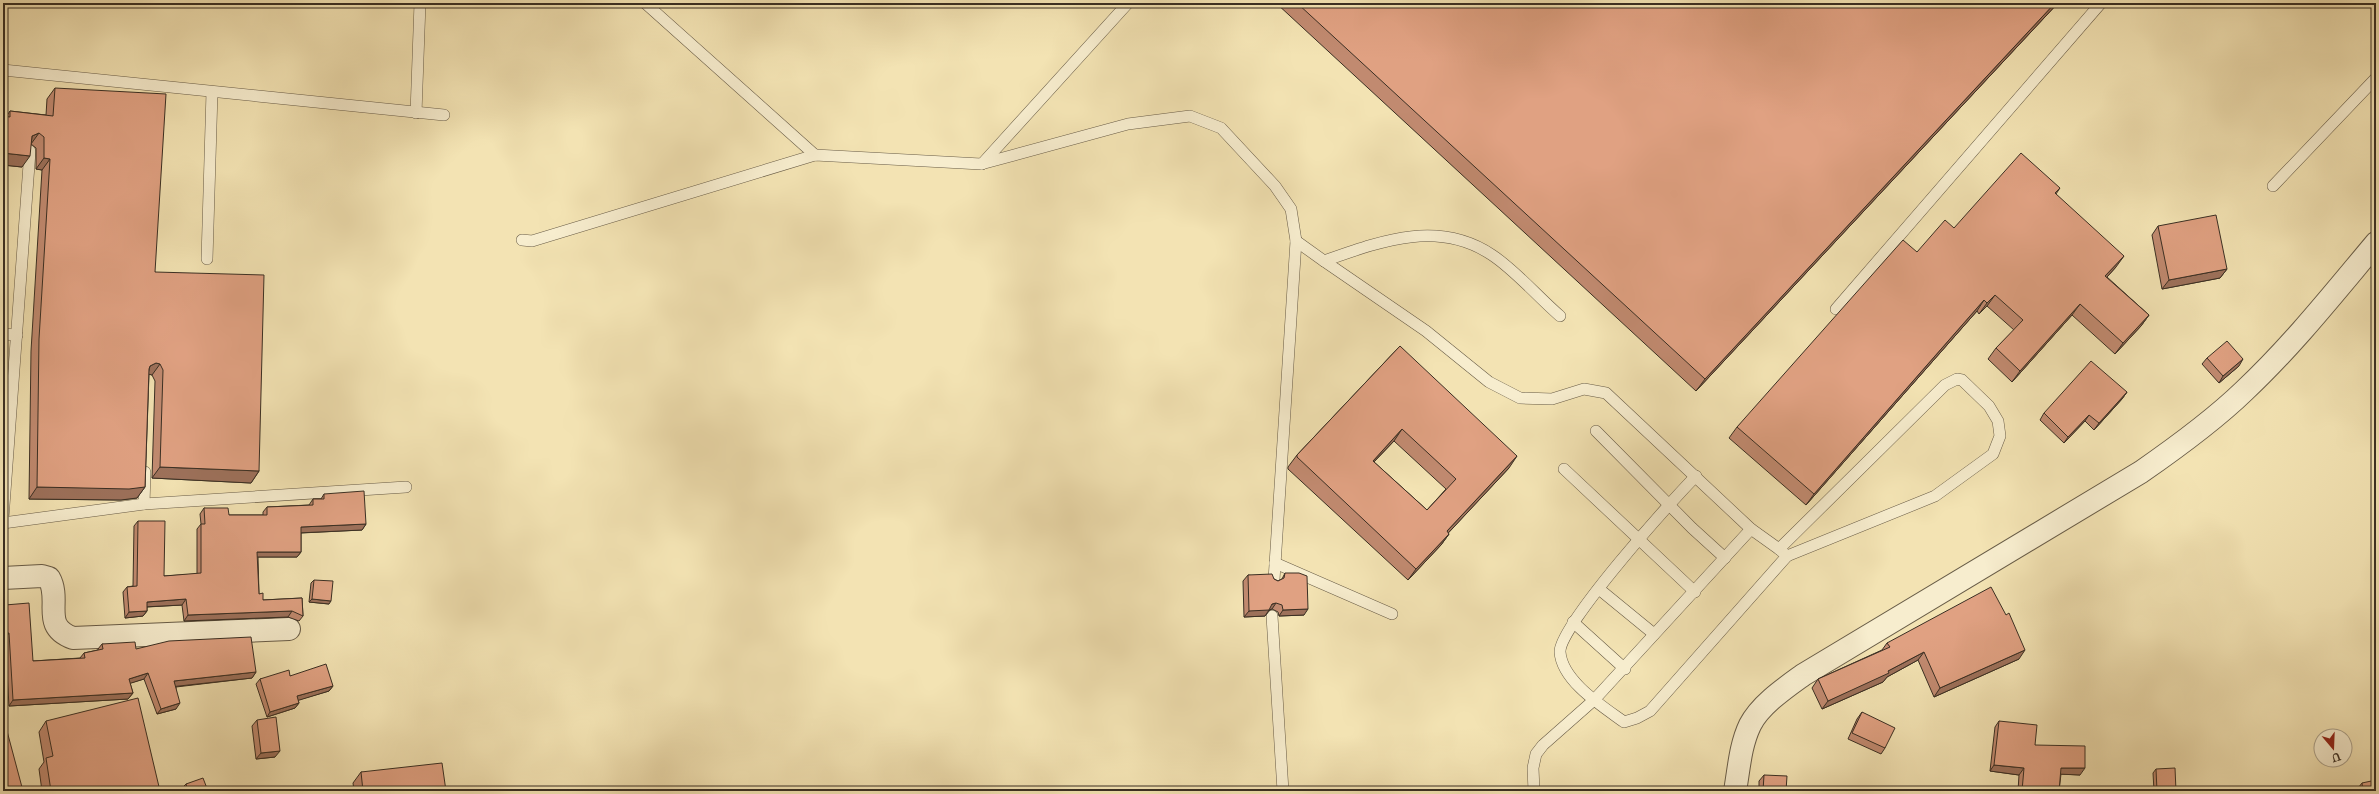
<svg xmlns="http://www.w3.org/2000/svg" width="2379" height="794" viewBox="0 0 2379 794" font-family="'IM FELL Great Primer',serif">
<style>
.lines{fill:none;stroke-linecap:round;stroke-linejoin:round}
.service-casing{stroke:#685c47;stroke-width:12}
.minor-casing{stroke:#685c47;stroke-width:24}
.service{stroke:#f7edce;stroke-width:11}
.minor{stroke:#f7edce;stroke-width:22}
.wall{fill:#c18a70;stroke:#3a2f23;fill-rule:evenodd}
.shaded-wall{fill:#9d715b;stroke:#3a2f23}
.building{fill:#e0a182;stroke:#3a2f23;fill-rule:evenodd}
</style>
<rect width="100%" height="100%" fill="#f3e3b3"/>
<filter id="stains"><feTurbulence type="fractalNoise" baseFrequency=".005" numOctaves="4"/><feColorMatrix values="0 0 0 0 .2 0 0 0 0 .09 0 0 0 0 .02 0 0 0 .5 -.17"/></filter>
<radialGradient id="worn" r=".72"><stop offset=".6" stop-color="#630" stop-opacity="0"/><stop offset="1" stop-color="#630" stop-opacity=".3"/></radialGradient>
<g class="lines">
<g class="service-casing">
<g id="service">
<path d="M645,3L815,155"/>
<path d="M3,70L444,115"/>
<path d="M416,113L420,3"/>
<path d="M982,164L1128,3"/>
<path d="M2273,186L2376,78"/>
<path d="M522,240L532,241L815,155L981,164L1128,124L1190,116L1221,128L1275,186L1291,209L1296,241L1274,580"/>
<path d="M1296,241L1324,261C1381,241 1438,219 1492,255C1515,270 1539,298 1560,316"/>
<path d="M207,259L212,92"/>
<path d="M1324,261L1426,331L1489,382L1520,398L1552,399L1584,389L1606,393L1751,529L1779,549"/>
<path d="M1836,309L2101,3"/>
<path d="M3,334L17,335"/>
<path d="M1957,379L1962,380L1989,406L1998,421L2000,436L1993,454L1935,496L1787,556L1779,549L1945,385Z"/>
<path d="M1596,431L1692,528L1725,558"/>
<path d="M1564,469L1695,592"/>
<path d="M1696,476C1673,499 1559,626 1560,652C1562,681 1602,706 1624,722L1637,718L1650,711L1787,556"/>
<path d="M144,504L145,472"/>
<path d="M3,519L30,151"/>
<path d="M3,523L144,504L406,487"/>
<path d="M1275,563L1392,614"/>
<path d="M1599,589L1654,634"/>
<path d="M1272,616L1283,791"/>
<path d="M1573,622L1625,669"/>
<path d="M1534,791L1533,768L1536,754L1543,745L1594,700L1751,529"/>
</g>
</g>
<g class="minor-casing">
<g id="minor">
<path d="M3,578L42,576L49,578C62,601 40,626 73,638L289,629"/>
<path d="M1735,791C1739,769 1740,746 1750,725C1760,705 1785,688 1803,675L2141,472C2177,447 2213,421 2244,391C2292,346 2334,293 2376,243"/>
</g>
</g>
<use href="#service" class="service"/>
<use href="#minor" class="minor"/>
</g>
<g class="wall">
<path d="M1276,3H2058L1696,391Z"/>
<path d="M55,88L155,272L259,471L251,483L152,478L155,381L152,375L149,374L145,487L137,498L121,500L29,499L31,351L42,170L36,169V148L31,144L22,167L3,165V116L6,117L10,111L46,115L47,99Z"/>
<path d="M2060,188L2056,194L2116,267L2107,277L2149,315L2141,326L2115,354L2072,315L2012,382L1988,359L1996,348L2014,330L1987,306L1979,314L1977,311L1806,505L1729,438L1737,427L1917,252L1954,228Z"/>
<path d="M2158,226L2227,269L2220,278L2162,289L2152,235Z"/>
<path d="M1400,346L1509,468L1448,533L1449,534L1441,545L1408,580L1288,469V467L1297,455ZM1394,441L1446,489L1427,510L1374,462Z"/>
<path d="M2207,358L2239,366L2219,383L2202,364Z"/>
<path d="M2127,392L2122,399L2094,430L2085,421L2064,443L2040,420L2044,413Z"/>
<path d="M324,494L366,524L362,530L301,533V552L297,557H258L259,594L263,600L302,598L303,616L299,621L288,617L184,621L182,605L147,607V611L143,616L125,618L123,592L127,587L133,586L134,526L138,521L164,576L197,574V529L201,524L200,514L204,508L229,515H263V512L267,507L309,505L313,499H321Z"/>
<path d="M1285,573L1304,615L1279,616L1278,612L1272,609L1270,610L1265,616L1244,617L1243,581L1248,575L1274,579L1278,581L1282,579Z"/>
<path d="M314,580L329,604L309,602L311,583Z"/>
<path d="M5,605L33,661L80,658L84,653L98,650V649L102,644L256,672L252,678L176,687V709L157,714L144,679L130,683L133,693L128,699L9,706L5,639Z"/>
<path d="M1887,643L2019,659L1934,697L1918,660L1887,677L1883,682L1822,709L1812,688L1818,679L1882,650Z"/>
<path d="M290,676L333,686L329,691L298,700L299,703L295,708L267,717L256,684L260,679Z"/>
<path d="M1862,712L1885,748L1881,754L1848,739L1857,719Z"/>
<path d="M257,720L275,757L256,759L252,726Z"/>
<path d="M46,721L160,791H42L39,769L44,762L39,732Z"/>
<path d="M1999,721L2080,775L2061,774L2059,791H2018L2019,775L1990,771L1995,727Z"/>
<path d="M2156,769L2176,791H2154L2153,773Z"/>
<path d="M361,772L446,791H354L353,783Z"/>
<path d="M1764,775L1786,791H1759V781Z"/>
<path d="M2362,783L2376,791H2359L2358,788Z"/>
<path d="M186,784L208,791H185L183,787Z"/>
</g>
<g class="shaded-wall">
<path d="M2055,3H2058L1696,391L1705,379Z"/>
<path d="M39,133L31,144L32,136Z"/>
<path d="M3,153L30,156L22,167L3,165Z"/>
<path d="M44,158L50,159L42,170L36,169Z"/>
<path d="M2124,256L2116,267L2098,287L2105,276Z"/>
<path d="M2227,269L2220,278L2162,289L2169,280Z"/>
<path d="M1995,295L1987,306L1979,314L1987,303Z"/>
<path d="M1984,300L1977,311L1806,505L1814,494Z"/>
<path d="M2080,304L2072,315L2012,382L2020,371Z"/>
<path d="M2149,315L2141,326L2115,354L2123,343Z"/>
<path d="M2243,359L2239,366L2219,383L2223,376Z"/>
<path d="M156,363L160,364L152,375L148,374L150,366Z"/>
<path d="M2127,392L2122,399L2094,430L2099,423Z"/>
<path d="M2089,415L2085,421L2064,443L2068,437Z"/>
<path d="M1402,429L1394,441L1364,472L1373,461Z"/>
<path d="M1517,456L1509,468L1439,543L1447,531Z"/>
<path d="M160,467L259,471L251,483L152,478Z"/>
<path d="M37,487H145L137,498L121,500L29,499Z"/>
<path d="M366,524L362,530L297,533L301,527Z"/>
<path d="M1449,534L1441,545L1408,580L1416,569Z"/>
<path d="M257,552H301L297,557H253Z"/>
<path d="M186,599L182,605L143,607L147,602Z"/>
<path d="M312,599L331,601L329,604L309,602Z"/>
<path d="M1276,603L1272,609L1269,610L1265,616L1244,617L1249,611Z"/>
<path d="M1308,609L1304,615L1279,616L1283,610Z"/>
<path d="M147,611L143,616L125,618L129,612Z"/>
<path d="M292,611L288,617L184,621L188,615Z"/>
<path d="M3,633H9L5,639H3Z"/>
<path d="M2025,650L2019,659L1934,697L1940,688Z"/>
<path d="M1924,652L1918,660L1887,677L1883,682L1822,709L1828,701L1888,671Z"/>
<path d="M256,672L252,678L170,687L174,681Z"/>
<path d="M148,673L144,679L125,685L129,679Z"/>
<path d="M333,686L329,691L293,702L297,696Z"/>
<path d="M133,693L128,699L9,706L13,700Z"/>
<path d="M180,703L176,709L157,714L161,709Z"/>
<path d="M299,703L295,708L267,717L270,712Z"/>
<path d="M280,751L275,757L256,759L261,753Z"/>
<path d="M1994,765L2024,768L2019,775L1990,771Z"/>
<path d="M2061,768H2085L2080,775L2057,774Z"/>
</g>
<g class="building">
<path d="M1297,3H2055L1705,379Z"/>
<path d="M55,88L166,94L155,272L264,275L259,471L160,467L163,370L160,364L156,363L150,366L149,369L145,487L129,489L37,487L39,339L50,159L44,158V137L39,133L32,136L30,156L3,153V116L10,117V111L53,116Z"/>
<path d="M2021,153L2060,188L2055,193L2124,256L2105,276L2149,315L2123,343L2080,304L2020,371L1996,348L2023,320L1995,295L1987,303L1984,300L1814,494L1737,427L1903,240L1917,252L1945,220L1954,228Z"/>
<path d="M2216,215L2227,269L2169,280L2158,226Z"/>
<path d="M2227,341L2243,359L2223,376L2207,358Z"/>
<path d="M1400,346L1517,456L1447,531L1449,534L1416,569L1297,457V455ZM1402,429L1456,479L1427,510L1373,461Z"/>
<path d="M3,351H5L3,386Z"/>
<path d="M2091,361L2127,392L2099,423L2089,415L2068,437L2044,413Z"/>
<path d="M364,491L366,524L301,527V552H257L259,594L263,593V600L302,598L303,616L292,611L188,615L186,599L147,602V611L129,612L127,587L137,586L138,521H165L164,576L201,573V524H205L204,508H228L229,515H267V507L313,505V499H324V494Z"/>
<path d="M1285,573H1299L1307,576L1308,609L1283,610L1282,605L1276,603L1272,604L1269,610L1249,611L1248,575L1272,574L1274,579L1278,581L1284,578Z"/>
<path d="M314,580L333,581L331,601L312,599Z"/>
<path d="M1991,587L2006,615L2009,613L2025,650L1940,688L1924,652L1888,671L1889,673L1828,701L1818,679L1890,647L1887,643Z"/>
<path d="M3,590H4L5,605L29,603L33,661L85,658L84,653L103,649L102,644L135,642L136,649L169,641L251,637L256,672L174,681L180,703L161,709L148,673L129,679L133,693L13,700L9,633H3Z"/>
<path d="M326,664L333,686L297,696L299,703L270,712L260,679L289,670L290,676Z"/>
<path d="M138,698L160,791H51L46,758L53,756L46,721Z"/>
<path d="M1862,712L1895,728L1885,748L1852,733Z"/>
<path d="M276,717L280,751L261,753L257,720Z"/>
<path d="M1999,721L2037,725L2035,745L2085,746V768H2061L2059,791H2022L2024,768L1994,765Z"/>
<path d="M7,731L23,791H3V732Z"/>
<path d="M442,763L446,791H363L361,772Z"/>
<path d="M2175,768L2176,791H2157L2156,769Z"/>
<path d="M1764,775L1787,776L1786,791H1763Z"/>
<path d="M203,778L208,791H188L186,784Z"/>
<path d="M2376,780V791H2363L2362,783Z"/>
<path d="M2094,789L2113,791H2094Z"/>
</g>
<rect width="2379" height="794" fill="none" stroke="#f3e3b3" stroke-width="16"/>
<rect x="4" y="4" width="2371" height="786" fill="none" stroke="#3a2f23" stroke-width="2"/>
<rect x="8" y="8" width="2363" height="778" fill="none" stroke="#3a2f23"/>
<g transform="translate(2333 748) rotate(161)"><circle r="19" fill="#f7edce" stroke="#aba18a"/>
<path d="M0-3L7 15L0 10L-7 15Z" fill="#8f2418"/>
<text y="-6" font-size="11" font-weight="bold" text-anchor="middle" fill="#3a2f23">U</text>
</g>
<rect width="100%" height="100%" filter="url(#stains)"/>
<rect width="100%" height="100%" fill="url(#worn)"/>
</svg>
